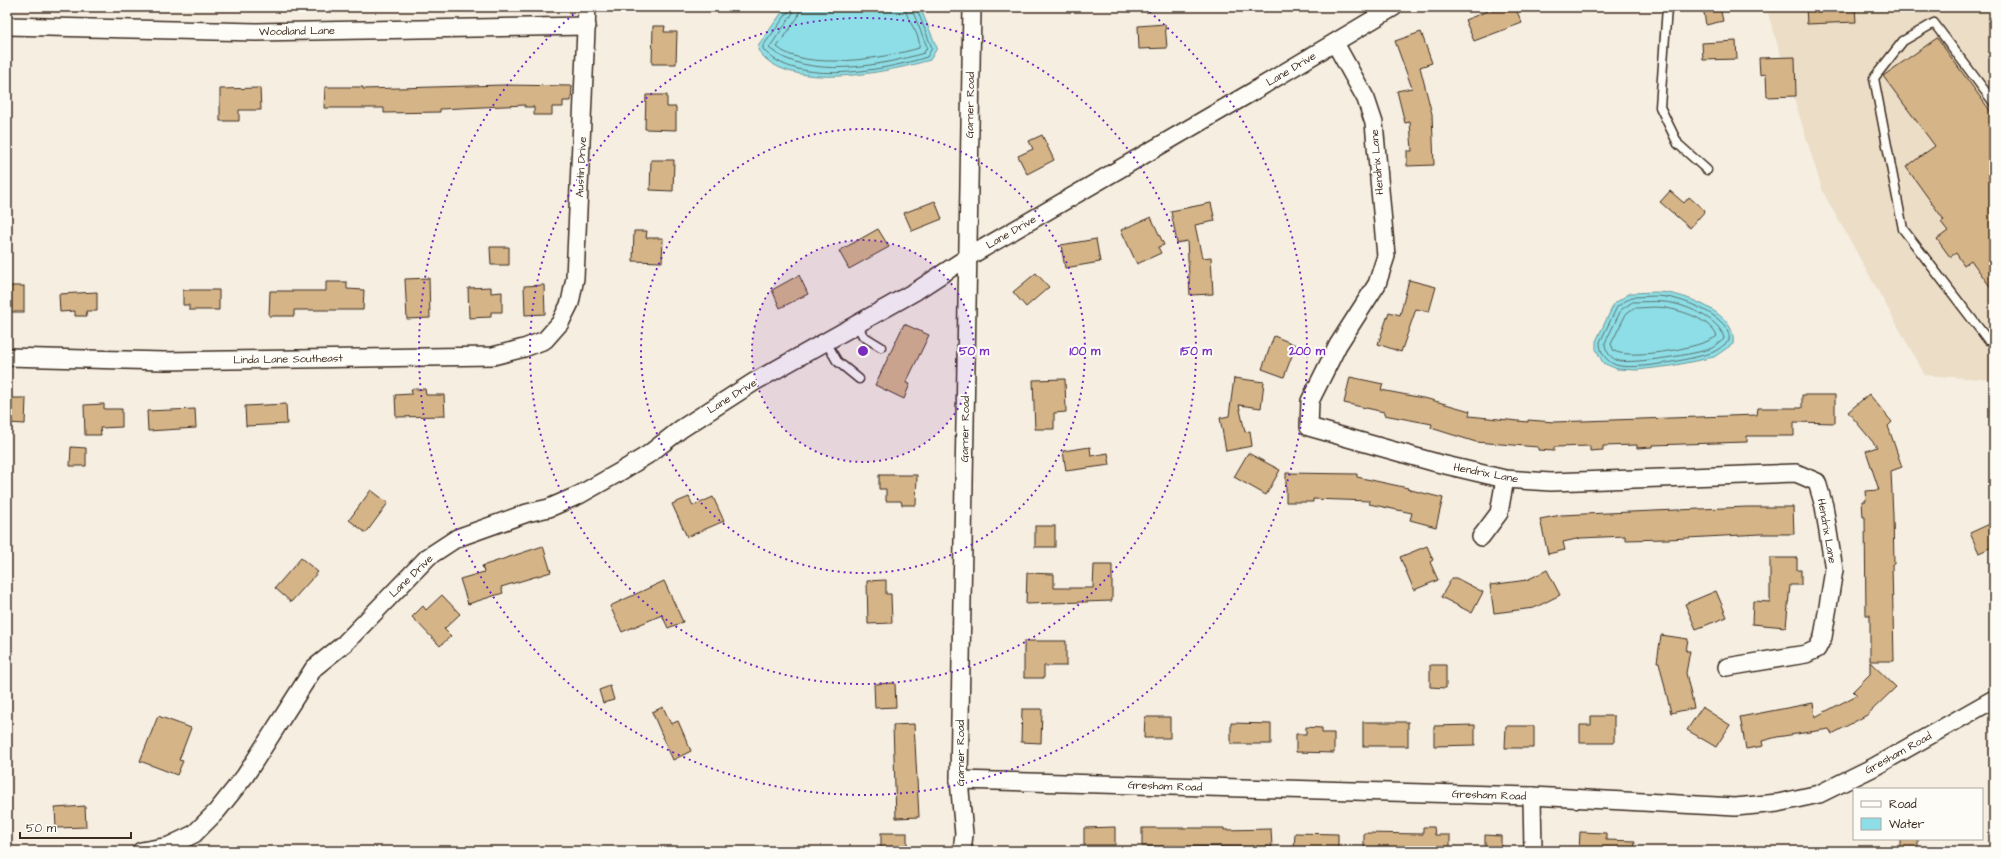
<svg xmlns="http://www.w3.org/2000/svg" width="2001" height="858" viewBox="0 0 2001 858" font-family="'Architects Daughter',sans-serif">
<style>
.built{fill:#ebddc6}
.water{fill:#8ddee6;stroke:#6c9696}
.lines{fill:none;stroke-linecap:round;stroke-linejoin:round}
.shore{stroke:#5c726e;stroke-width:1}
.building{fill:#d5b488;stroke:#3b2a1e}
.service-casing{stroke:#3b2a1e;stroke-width:11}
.minor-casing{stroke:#3b2a1e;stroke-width:20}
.service{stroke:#fdfcf7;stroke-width:8}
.minor{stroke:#fdfcf7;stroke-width:17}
.ring{fill:none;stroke:#7b2cbf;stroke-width:2;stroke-dasharray:2 4}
.labels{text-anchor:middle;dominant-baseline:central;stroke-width:4;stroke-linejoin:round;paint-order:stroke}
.street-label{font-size:11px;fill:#3b2a1e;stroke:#fdfcf7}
.centre{fill:#7b2cbf;stroke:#fdfcf7;stroke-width:2}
.ring-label{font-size:12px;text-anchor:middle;font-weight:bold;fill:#7b2cbf;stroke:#fdfcf7;stroke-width:4;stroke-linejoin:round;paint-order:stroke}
</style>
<rect width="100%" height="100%" fill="#f5eee1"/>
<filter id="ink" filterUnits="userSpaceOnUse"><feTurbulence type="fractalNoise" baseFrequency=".025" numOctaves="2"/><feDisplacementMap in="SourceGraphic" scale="8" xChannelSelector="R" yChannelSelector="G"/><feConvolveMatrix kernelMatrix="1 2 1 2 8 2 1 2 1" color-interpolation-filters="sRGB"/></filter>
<g filter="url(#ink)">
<path class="built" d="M1766,7H1994V380L1925,375L1823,192Z"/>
<g class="water">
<path d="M786,7H920L937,48L930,60C888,72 787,94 758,50L759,44Z"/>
<path d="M1630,293C1642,293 1656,291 1668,293C1691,297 1738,315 1733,344L1714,357L1671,366L1637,370L1617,369L1603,363L1596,349V341L1614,304Z"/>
</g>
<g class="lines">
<g class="shore">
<path d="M789,7V11L763,46V49C795,88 885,70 927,57L932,48L916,7"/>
<path d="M794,7L793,13L769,48C806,80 881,66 924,53L927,47L911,7"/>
<path d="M800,7L798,17L777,47C805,72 886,58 919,48C922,35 906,21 905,7"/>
<path d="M1632,297C1643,297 1655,295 1666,297C1684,299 1734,318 1729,341C1724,345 1717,351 1711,353C1692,359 1634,371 1616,365C1606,361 1600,353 1600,342L1617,307Z"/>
<path d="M1633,302C1643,302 1654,301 1664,302C1682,303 1722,319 1724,339C1721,342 1716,345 1712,348C1699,354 1633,364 1619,361C1611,359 1605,351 1605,343L1621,310Z"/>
<path d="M1634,308C1644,308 1656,306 1666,308C1683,311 1709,319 1717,336C1703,348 1630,360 1614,351L1611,344L1626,314Z"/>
</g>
</g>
<g class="building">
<path d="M1498,7H1515L1522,23L1474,41L1465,20Z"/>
<path d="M1703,7H1720L1723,21L1706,25Z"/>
<path d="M1806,7H1855L1856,22L1807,24Z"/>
<path d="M1165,24L1167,48L1139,49L1138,26Z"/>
<path d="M653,26H665L664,32H677L676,64H652Z"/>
<path d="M1421,32L1432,63L1420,67L1432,114L1434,165L1407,166V151H1412L1410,122L1405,123L1397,91L1412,88L1395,41Z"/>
<path d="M1937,38L1994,116V292L1971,260L1964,265L1956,253L1950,257L1937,239L1948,231L1941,222L1944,220L1906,167L1935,146L1883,76Z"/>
<path d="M1736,41L1737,59L1703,60L1702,43Z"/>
<path d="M1795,57L1796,96L1767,97L1766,74L1760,75L1759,58Z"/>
<path d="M504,85L572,86L571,101H563V107H552V115H534V107H525V105L440,109V112L384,113V108H324L325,87H363V89Z"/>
<path d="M260,88L261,110H239V121H220V89Z"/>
<path d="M646,95H667V107H676V130L645,129Z"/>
<path d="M1042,135L1054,160L1027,174L1018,156L1033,149L1029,141Z"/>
<path d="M651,160H674L673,191L650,190Z"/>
<path d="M1670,191L1684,203L1689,197L1705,211L1690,228L1660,202Z"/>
<path d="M935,201L942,219L912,231L904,213Z"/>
<path d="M1211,203L1215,221L1195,225L1202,258L1211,257L1213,294L1190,295L1187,241L1177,243L1171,211Z"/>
<path d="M1151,217L1164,245L1158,247L1161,253L1137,264L1121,230Z"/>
<path d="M878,229L889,247L849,269L839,251Z"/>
<path d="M634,231H647L646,238H663L662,262L633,261Z"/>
<path d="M1096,239L1100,262L1065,268L1061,245Z"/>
<path d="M490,247H509V265H491Z"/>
<path d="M1036,273L1049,287L1026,307L1013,292Z"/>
<path d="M799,275L808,294L780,308L772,290Z"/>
<path d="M429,278L430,318L407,319L405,279Z"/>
<path d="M1409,280L1436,287L1429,312L1416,309L1401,352L1378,344L1389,312L1400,315Z"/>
<path d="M326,282H347V289L364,290L363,310H294V316H269L270,291H326Z"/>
<path d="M544,285L545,314L525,315L524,286Z"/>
<rect x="7" y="286" width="17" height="26"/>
<path d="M491,287V293L502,292V312H491V317L469,318L468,288Z"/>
<path d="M183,290H219V310H189V305H183Z"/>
<path d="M97,292V311H86L87,316H75V311L60,312L59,294Z"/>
<path d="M904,324L929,335L906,383L910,384L904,399L875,385Z"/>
<path d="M1274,336L1296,345L1284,377L1262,369Z"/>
<path d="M1350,377L1383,384L1381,390L1428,399L1470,411L1469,416L1528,422V420L1554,422L1757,415L1758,408H1802V395H1835V423L1794,422V436H1747V442L1652,445V447L1637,448V445L1603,446V450L1590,451V446L1554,447V451L1538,450V447L1476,442L1431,428L1432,424L1384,415V412L1344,403Z"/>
<path d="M1234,378L1264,382L1261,408L1239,405L1245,432L1250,431L1252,446L1226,451L1220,418L1229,416Z"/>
<path d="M1065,379L1066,412L1054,413V429H1035L1033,380Z"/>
<path d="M411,389H425L426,395H444L445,416L396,417L395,395L412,394Z"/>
<path d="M1869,394L1892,422L1888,426L1902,467L1891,471L1893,516L1894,564H1892L1894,661H1870V615H1866L1865,517H1863L1862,501H1866L1865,491L1879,490L1866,451L1877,447L1848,412Z"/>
<path d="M7,398H26L25,424L7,423Z"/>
<path d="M104,404V409H122V427L100,428L101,435H85L84,405Z"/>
<path d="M286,404L287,424L246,426L245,406Z"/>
<path d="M195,409L196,428L148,431L147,411Z"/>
<path d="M71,447L86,448V466H70Z"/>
<path d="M1090,447L1091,456L1108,453L1110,465L1066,471L1063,451Z"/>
<path d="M1248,453L1280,470L1266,495L1234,477Z"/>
<path d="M1286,473L1357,474V477L1408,488L1407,489L1443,498L1436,527L1410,520L1412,513L1369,504L1370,501L1313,499V502H1286Z"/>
<path d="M879,475H917L916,505H902L901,501H886V489H879Z"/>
<path d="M371,490L388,503L366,533L349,520Z"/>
<path d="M689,497L693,506L713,497L724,521L687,537L672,504Z"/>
<path d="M1747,507H1793L1794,534H1761L1668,539L1625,540V536L1581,538L1563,542L1565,550L1548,554L1540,519L1561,515Z"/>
<path d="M1994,522V546L1979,553L1970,533Z"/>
<rect x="1035" y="526" width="20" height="21"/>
<path d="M543,546L551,572L501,587L503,593L468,604L460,579L484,572L482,566Z"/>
<path d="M1427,546L1433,560L1430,562L1438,580L1414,590L1400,557Z"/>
<path d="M301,558L318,572L291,602L275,588Z"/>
<path d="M1770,558H1797V570H1801V585H1790L1786,627L1752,624L1753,601L1770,602Z"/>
<path d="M1094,565H1112V601L1026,604L1027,573L1054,574V588H1093Z"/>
<path d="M1547,570L1560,595L1534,608L1494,613L1490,585L1527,580Z"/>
<path d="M1452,578H1456L1483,592L1472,613L1441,597Z"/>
<path d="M886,580V594H891L892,623L868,624L867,581Z"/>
<path d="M664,581L683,622L668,628L662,615L622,632L610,606Z"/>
<path d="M1716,591L1727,617L1696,629L1685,604Z"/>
<path d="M442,595L460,614L444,629L451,636L440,646L412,617L423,606L426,610Z"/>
<path d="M1661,635L1688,639L1686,651H1690L1686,673L1694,708L1671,713L1659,662H1657Z"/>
<path d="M1024,641H1066V666H1044V678H1024Z"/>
<path d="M1870,662L1896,687L1867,715L1832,734L1829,729L1777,737L1762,741L1763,746L1746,749L1740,717L1813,703L1815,717L1857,695L1853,691L1870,674Z"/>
<path d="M1430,665H1446V688L1430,687Z"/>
<path d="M895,683L896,707L875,708L874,684Z"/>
<path d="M610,686L614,700L603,703L599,690Z"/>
<path d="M663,707L671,724L678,721L691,751L673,760L652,712Z"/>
<path d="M1702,707L1730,725L1716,747L1687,730Z"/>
<path d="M1022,709H1042L1041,743L1021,742Z"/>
<path d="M158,716L191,728L179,760L183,761L177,775L140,761Z"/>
<path d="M1591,716H1614V743H1580V725H1591Z"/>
<path d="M1145,717H1170V738H1144Z"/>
<rect x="1363" y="722" width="45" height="24"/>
<path d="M1231,723L1271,724V744H1231Z"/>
<path d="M914,724L919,817L896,818L893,725Z"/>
<path d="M1475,725V745L1434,746V726Z"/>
<path d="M1506,726H1534V748H1505Z"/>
<path d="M1306,727L1322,728V733H1334V753L1296,752V734H1306Z"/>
<path d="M85,806L86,827L56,828L55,808Z"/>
<path d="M1115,827V845H1084V828Z"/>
<path d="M1423,827H1434L1435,835H1450V850L1364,851V833L1423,834Z"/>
<path d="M1142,828H1224V830L1271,829L1272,847L1142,846Z"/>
<path d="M1580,832L1606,833V840L1635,841L1634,851H1579Z"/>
<rect x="881" y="833" width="26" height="18"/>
<path d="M1295,833L1338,834V849L1294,851Z"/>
<path d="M1485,835L1501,836V851H1485Z"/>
<rect x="1900" y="839" width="18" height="12"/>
</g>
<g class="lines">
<g class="service-casing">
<g id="service">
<path d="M1667,7L1660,107L1678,144L1707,170"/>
<path d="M1994,103L1934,23L1903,41L1874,78L1903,229L1988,340L1994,341"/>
<path d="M857,324L863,336L881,347"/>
<path d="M826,342L837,361L859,379"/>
</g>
</g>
<g class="minor-casing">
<g id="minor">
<path d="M7,26L256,32L587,26"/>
<path d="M1335,43L1366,99L1374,123L1386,256L1377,284L1338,345L1310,401L1309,427L1437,463L1505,479L1551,482L1796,473L1817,482L1824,506L1834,570L1823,637L1817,649L1806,654L1727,667"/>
<path d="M7,357L164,361L493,356L524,348L545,340L560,323L570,303L575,278L587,7"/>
<path d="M1481,537L1499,513L1505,479"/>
<path d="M959,780L1532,796L1735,807L1778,803L1819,794L1874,767L1994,699"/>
<path d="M1532,796L1533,851"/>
<path d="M141,851L169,846L194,834L217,811L245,776L314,668L345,643L428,557L457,538L527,513L549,508L579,495L618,473L649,454L681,429L754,382L916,291L968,257L1252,92L1394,7"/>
<path d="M962,851L964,834L959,780L972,7"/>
</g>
</g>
<use href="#service" class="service"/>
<use href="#minor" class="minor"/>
</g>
</g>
<circle cx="863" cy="351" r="111" fill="#7b2cbf" fill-opacity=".12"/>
<g class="ring">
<circle cx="863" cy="351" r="111"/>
<circle cx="863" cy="351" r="222"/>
<circle cx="863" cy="351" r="333"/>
<path d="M1145 8A444 444 0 1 1 581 8"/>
</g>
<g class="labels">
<g class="street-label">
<text transform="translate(297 31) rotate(-1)">Woodland Lane</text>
<text transform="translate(1291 69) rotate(-31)">Lane Drive</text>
<text transform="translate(970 105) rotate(-89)">Garner Road</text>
<text transform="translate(1377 162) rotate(-95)">Hendrix Lane</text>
<text transform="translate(581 167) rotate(-87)">Austin Drive</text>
<text transform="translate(1011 232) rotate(-30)">Lane Drive</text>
<text transform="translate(288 359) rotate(-1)">Linda Lane Southeast</text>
<text transform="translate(732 396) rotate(-32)">Lane Drive</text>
<text transform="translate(965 429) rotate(-89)">Garner Road</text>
<text transform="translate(1486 473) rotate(11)">Hendrix Lane</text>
<text transform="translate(1827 531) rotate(80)">Hendrix Lane</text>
<text transform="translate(411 576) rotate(-44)">Lane Drive</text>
<text transform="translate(960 753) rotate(-90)">Garner Road</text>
<text transform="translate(1898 753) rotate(-29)">Gresham Road</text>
<text transform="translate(1165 786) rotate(2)">Gresham Road</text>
<text transform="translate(1489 795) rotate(2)">Gresham Road</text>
</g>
</g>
<circle cx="863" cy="351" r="6" class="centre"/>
<g class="ring-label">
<text x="974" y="355">50 m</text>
<text x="1085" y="355">100 m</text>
<text x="1196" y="355">150 m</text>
<text x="1307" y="355">200 m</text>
</g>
<rect width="2001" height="858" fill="none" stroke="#fdfcf7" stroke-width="24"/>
<rect x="12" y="12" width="1977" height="834" fill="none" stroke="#3b2a1e" stroke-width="1.5" filter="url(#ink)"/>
<rect x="1853" y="788" width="130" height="52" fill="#fdfcf7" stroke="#afa8a0"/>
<rect x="1861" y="801" width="20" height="6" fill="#fdfcf7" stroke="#afa8a0"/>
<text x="1889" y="808" font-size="12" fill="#3b2a1e">Road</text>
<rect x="1861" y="818" width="20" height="12" fill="#8ddee6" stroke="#afa8a0"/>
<text x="1889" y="828" font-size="12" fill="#3b2a1e">Water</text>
<path d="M20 832v6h111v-6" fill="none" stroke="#3b2a1e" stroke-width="2"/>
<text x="26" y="832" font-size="12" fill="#3b2a1e" stroke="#fdfcf7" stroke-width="3" paint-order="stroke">50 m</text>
</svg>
